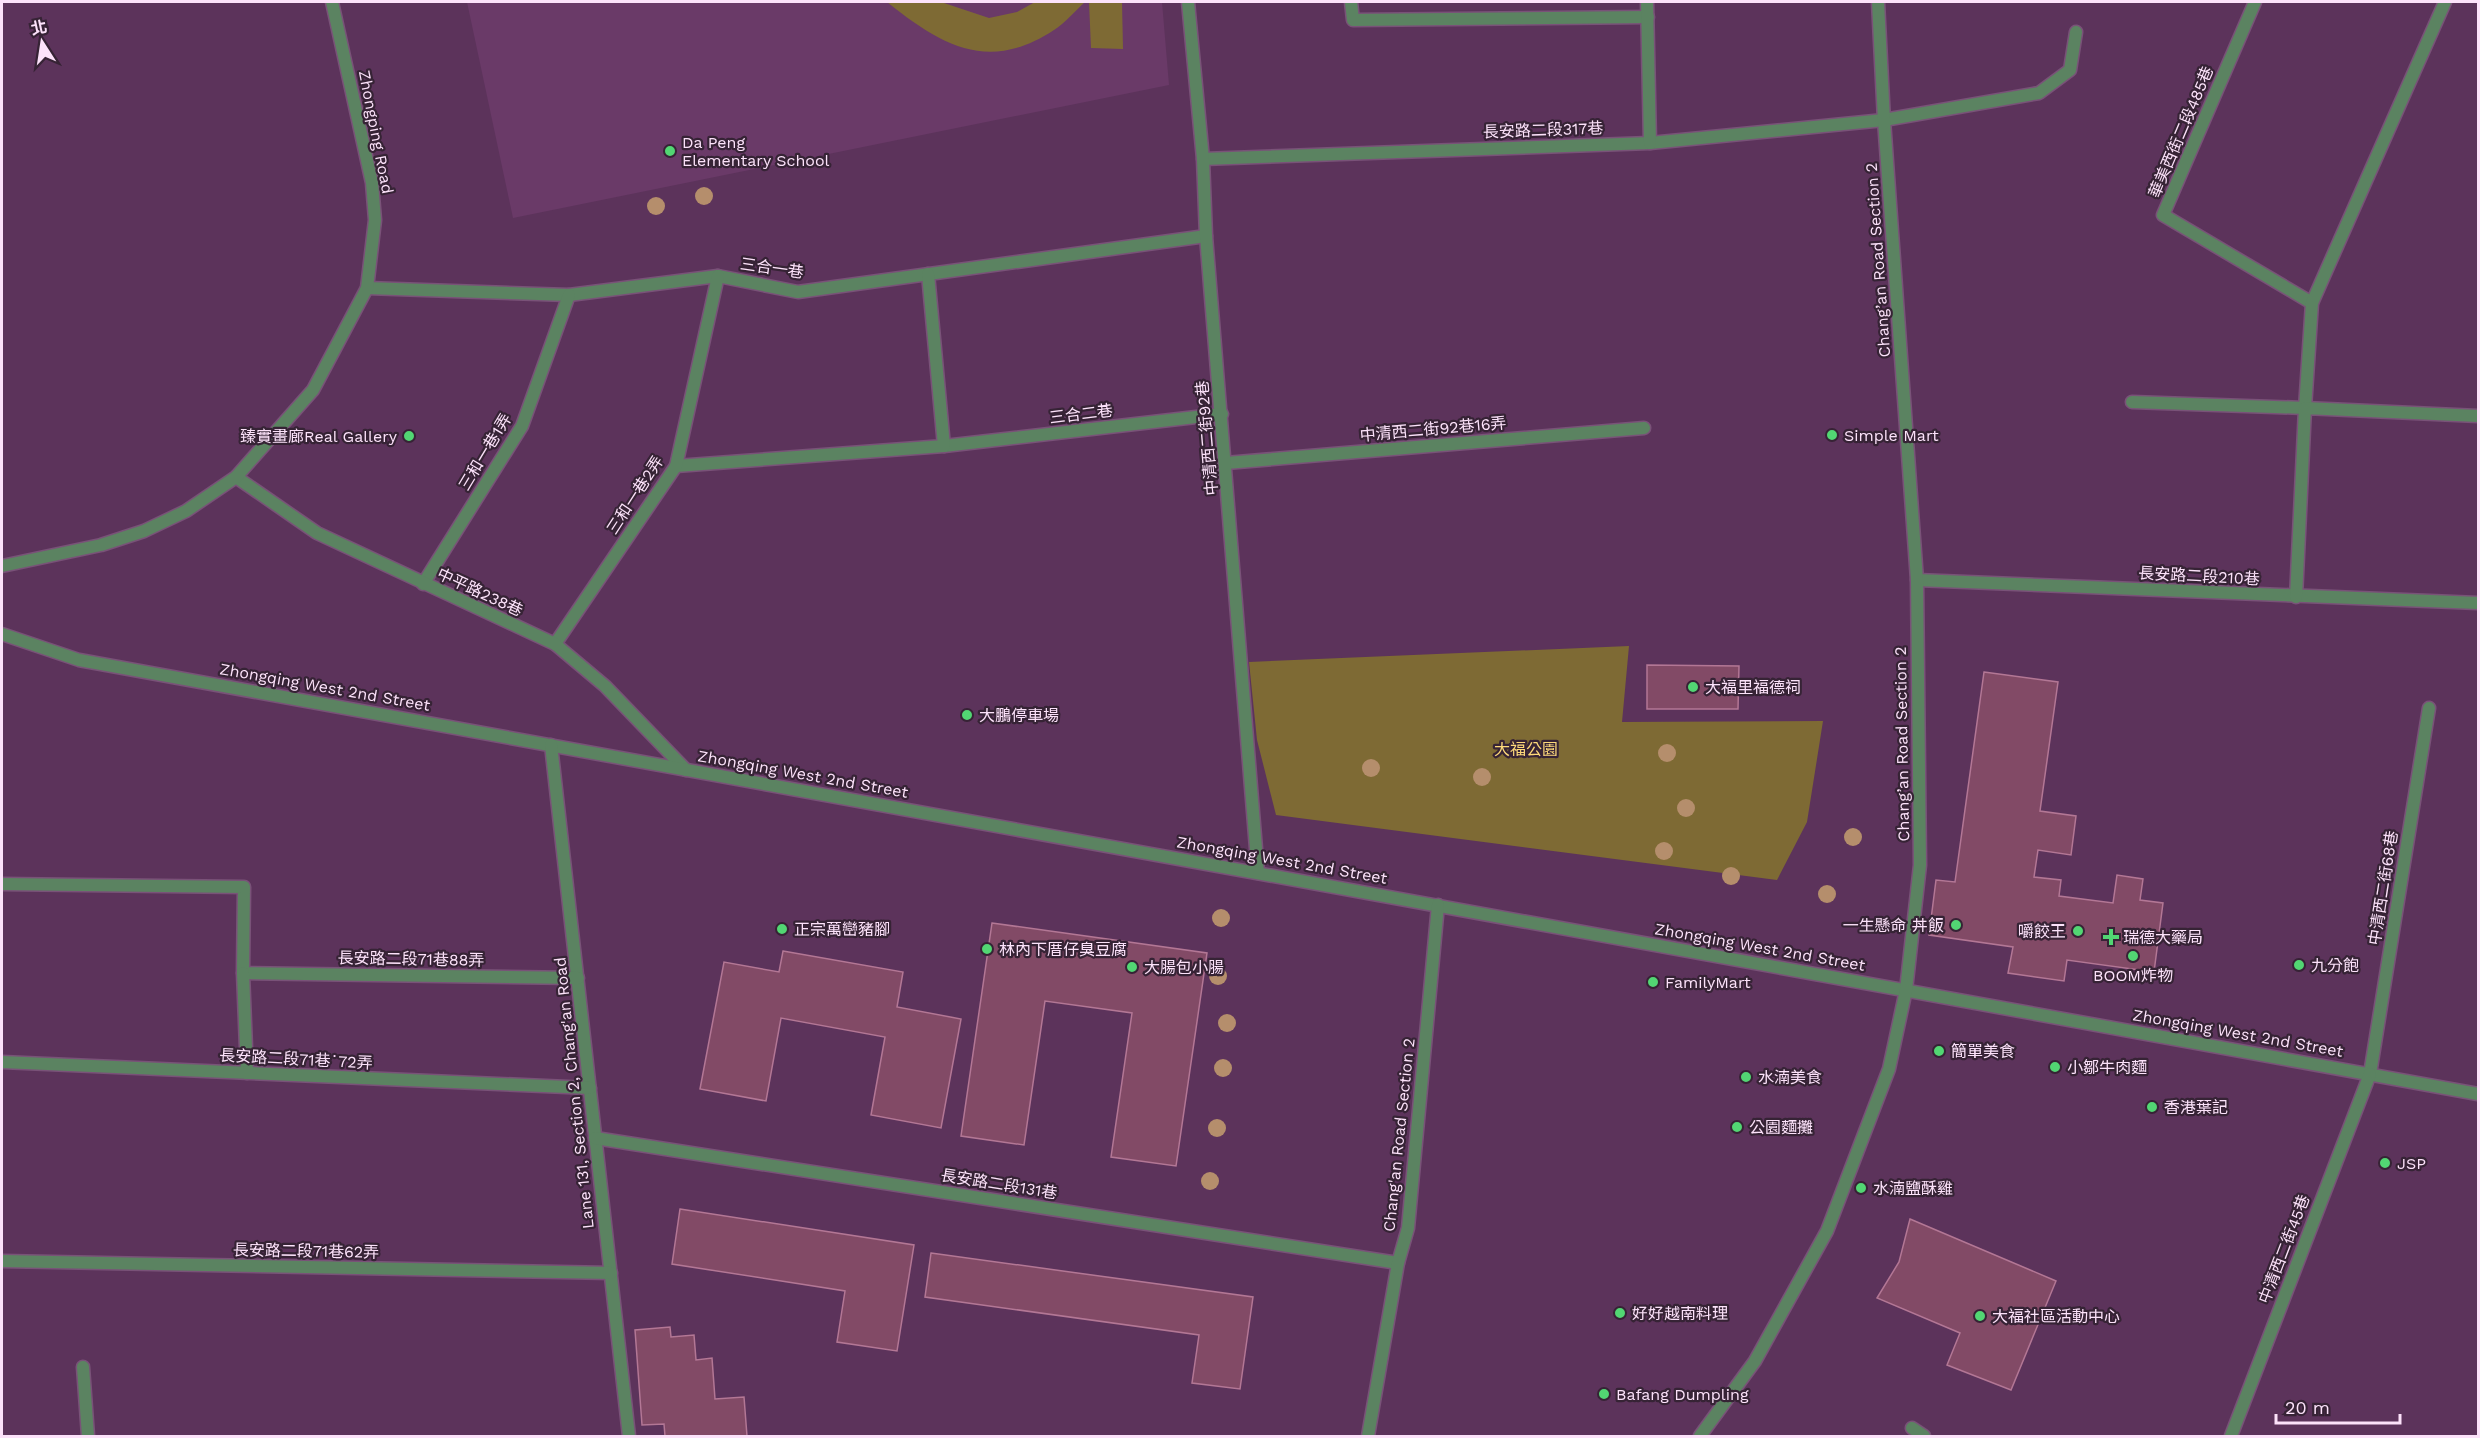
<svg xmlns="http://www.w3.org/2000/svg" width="2480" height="1438" viewBox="0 0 2480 1438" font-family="'Work Sans','Noto Sans TC',sans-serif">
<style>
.built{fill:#6a3a68}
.green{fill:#7e6a34}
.building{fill:#824a66;stroke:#b37795;stroke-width:1.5}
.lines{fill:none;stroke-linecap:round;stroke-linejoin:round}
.lane-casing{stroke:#795278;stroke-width:15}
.street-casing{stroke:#795278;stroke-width:15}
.lane{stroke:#5b8361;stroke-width:12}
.street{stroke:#5b8361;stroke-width:12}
.tree{fill:#b58e6c}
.poi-dot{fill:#52d673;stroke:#362335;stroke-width:2}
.labels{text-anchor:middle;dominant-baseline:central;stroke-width:4.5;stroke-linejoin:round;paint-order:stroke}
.street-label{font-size:16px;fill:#fce2fa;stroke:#362335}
.poi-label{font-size:16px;fill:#fce2fa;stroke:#362335;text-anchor:start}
.park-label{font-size:16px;fill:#fdd97a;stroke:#362335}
</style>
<rect width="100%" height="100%" fill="#5c335b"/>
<path class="built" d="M467,2H1162L1169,85L513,218Z"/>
<g class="green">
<path d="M887,2H941L989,18L1017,12L1035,2H1085C1075,11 1065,23 1054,30C989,73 942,46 887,2Z"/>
<path d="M1089,2H1122L1123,49L1091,48Z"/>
<path d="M1629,646L1622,722L1823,721L1807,822L1777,880L1276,815L1257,740L1249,662Z"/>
</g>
<g class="building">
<path d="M1647,665L1739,666L1738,709H1647Z"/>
<path d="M1984,672L2058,682L2040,811L2076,816L2071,855L2038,850L2034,877L2061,880L2059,896L2113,903L2117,875L2143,879L2140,900L2163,903L2154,972L2067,960L2064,981L2008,973L2013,947L1929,935L1936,880L1955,882Z"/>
<path d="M992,923L1207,953L1176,1166L1111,1157L1132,1013L1045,1001L1024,1145L961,1136Z"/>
<path d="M783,951L903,972L897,1007L961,1019L941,1128L871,1115L885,1037L781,1018L766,1101L700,1089L724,962L779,972Z"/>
<path d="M680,1209L914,1245L897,1351L837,1342L845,1291L672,1264Z"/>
<path d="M1910,1219L2056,1281L2011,1390L1947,1365L1960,1333L1877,1298L1899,1262Z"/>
<path d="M931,1253L1253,1297L1240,1389L1192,1383L1199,1335L925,1297Z"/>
<path d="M670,1327L671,1337L694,1335L696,1360L712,1358L715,1399L744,1397L747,1436H665L664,1424L642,1425L635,1330Z"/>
</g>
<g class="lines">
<g class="lane-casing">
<g id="lane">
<path d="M1351,2L1353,20L1648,17"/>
<path d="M1203,159L1650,143L1884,120L2039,93L2070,70L2076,32"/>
<path d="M367,288L569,295L718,276L798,292L1206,236"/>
<path d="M944,446L1222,414"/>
<path d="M1226,463L1644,428"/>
<path d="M676,466L944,446L928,274"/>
<path d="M1917,580L2478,603"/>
<path d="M423,584L522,426L569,295"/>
<path d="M555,644L676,466L718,276"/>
<path d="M2370,1074L2429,708"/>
</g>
</g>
<g class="street-casing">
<g id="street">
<path d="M1188,2L1203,159L1206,236L1258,873"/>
<path d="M1647,2L1650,143"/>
<path d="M2255,2L2163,215L2312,303"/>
<path d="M2132,402L2305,408L2312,303L2445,2"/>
<path d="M236,477L317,533L555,644L605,686L686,770"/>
<path d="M2,566L101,545L144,531L186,511L236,477L313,390L367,288L375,220L372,183L332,2"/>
<path d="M2296,597L2305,408L2478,416"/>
<path d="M2,634L79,660L2478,1094"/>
<path d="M551,745L629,1436"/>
<path d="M2,884L244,887L243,973L578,978"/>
<path d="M243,973L247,1073"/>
<path d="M2,1062L590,1088"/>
<path d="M595,1138L1398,1263"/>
<path d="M2,1261L611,1273"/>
<path d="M83,1367L88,1436"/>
<path d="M1912,1428L1924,1436"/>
<path d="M1368,1436L1398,1263L1408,1228L1438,905"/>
<path d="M1700,1436L1755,1361L1827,1231L1889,1069L1906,990L1920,865L1917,580L1884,120L1878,2"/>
<path d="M2231,1436L2370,1074"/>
</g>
</g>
<use href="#lane" class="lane"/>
<use href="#street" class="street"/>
</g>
<g class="tree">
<circle cx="704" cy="196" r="9"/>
<circle cx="656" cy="206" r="9"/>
<circle cx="1667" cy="753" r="9"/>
<circle cx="1371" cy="768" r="9"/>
<circle cx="1482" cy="777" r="9"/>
<circle cx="1686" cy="808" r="9"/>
<circle cx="1853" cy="837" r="9"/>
<circle cx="1664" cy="851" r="9"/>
<circle cx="1731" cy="876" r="9"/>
<circle cx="1827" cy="894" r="9"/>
<circle cx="1221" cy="918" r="9"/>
<circle cx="1218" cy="976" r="9"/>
<circle cx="1227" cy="1023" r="9"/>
<circle cx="1223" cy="1068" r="9"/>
<circle cx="1217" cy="1128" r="9"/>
<circle cx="1210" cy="1181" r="9"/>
</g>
<g class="poi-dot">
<circle cx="670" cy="151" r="6"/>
<circle cx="1832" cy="435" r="6"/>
<circle cx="409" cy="436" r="6"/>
<circle cx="1693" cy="687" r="6"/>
<circle cx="967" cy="715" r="6"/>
<circle cx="1956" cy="925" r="6"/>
<circle cx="782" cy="929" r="6"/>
<circle cx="2078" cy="931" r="6"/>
<path d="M2108 928h6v6h6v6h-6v6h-6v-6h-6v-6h6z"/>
<circle cx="987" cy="949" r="6"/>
<circle cx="2133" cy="956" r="6"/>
<circle cx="2299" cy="965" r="6"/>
<circle cx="1132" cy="967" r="6"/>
<circle cx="1653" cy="982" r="6"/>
<circle cx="1939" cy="1051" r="6"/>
<circle cx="2055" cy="1067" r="6"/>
<circle cx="1746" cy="1077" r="6"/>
<circle cx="2152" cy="1107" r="6"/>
<circle cx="1737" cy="1127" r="6"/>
<circle cx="2385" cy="1163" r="6"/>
<circle cx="1861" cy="1188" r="6"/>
<circle cx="1620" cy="1313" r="6"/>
<circle cx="1980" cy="1316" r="6"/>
<circle cx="1604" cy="1394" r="6"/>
</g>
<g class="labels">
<g class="street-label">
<text transform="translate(1543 130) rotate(-2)">長安路二段317巷</text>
<text transform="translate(376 132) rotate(79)">Zhongping Road</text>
<text transform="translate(2181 132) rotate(-67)">華美西街二段485巷</text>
<text transform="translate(1878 260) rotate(-94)">Chang’an Road Section 2</text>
<text transform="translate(772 268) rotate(8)">三合一巷</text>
<text transform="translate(1081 414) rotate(-7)">三合二巷</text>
<text transform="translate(1433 429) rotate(-5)">中清西二街92巷16弄</text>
<text transform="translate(1207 438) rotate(-95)">中清西二街92巷</text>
<text transform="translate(485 452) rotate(-59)">三和一巷1弄</text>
<text transform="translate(635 495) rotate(-57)">三和一巷2弄</text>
<text transform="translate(2199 576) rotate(3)">長安路二段210巷</text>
<text transform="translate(480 592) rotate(25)">中平路238巷</text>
<text transform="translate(325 687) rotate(10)">Zhongqing West 2nd Street</text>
<text transform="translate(1902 744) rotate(-91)">Chang’an Road Section 2</text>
<text transform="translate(803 774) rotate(10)">Zhongqing West 2nd Street</text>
<text transform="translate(1282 860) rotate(10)">Zhongqing West 2nd Street</text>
<text transform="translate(2383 888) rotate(-81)">中清西二街68巷</text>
<text transform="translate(1760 947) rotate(10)">Zhongqing West 2nd Street</text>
<text transform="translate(411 959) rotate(1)">長安路二段71巷88弄</text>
<text transform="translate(2238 1033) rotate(10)">Zhongqing West 2nd Street</text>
<text transform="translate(296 1059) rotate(3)">長安路二段71巷˙72弄</text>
<text transform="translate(574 1093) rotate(-96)">Lane 131, Section 2, Chang'an Road</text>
<text transform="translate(1399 1135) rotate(-84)">Chang'an Road Section 2</text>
<text transform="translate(999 1184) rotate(9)">長安路二段131巷</text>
<text transform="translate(2284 1249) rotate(-69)">中清西二街45巷</text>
<text transform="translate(306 1251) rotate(1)">長安路二段71巷62弄</text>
</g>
<g class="poi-label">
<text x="682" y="142">Da Peng<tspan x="682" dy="18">Elementary School</tspan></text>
<text x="1844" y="435">Simple Mart</text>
<text x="397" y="436" text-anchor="end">臻實畫廊Real Gallery</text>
<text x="1705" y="687">大福里福德祠</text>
<text x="979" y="715">大鵬停車場</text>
<text x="1944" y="925" text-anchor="end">一生懸命 丼飯</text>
<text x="794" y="929">正宗萬巒豬腳</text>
<text x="2066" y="931" text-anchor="end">嚼餃王</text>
<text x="2123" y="937">瑞德大藥局</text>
<text x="999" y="949">林內下厝仔臭豆腐</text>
<text x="2311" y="965">九分飽</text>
<text x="1144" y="967">大腸包小腸</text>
<text x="2133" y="975" text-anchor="middle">BOOM炸物</text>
<text x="1665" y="982">FamilyMart</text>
<text x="1951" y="1051">簡單美食</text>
<text x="2067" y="1067">小鄒牛肉麵</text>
<text x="1758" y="1077">水湳美食</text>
<text x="2164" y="1107">香港葉記</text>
<text x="1749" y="1127">公園麵攤</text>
<text x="2397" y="1163">JSP</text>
<text x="1873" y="1188">水湳鹽酥雞</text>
<text x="1632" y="1313">好好越南料理</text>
<text x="1992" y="1316">大福社區活動中心</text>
<text x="1616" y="1394">Bafang Dumpling</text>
</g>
<g class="park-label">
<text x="1526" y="749">大福公園</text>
</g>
</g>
<rect width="2480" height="1438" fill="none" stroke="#fce2fa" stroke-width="6"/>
<g transform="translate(42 42) rotate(348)" stroke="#362335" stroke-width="4.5" paint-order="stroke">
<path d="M0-4.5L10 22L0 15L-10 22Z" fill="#fce2fa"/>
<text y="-9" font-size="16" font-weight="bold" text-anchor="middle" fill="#fce2fa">北</text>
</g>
<path d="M2276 1414v9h124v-9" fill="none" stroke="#fce2fa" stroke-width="3"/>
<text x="2285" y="1414" font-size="18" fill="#fce2fa" stroke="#362335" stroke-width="4.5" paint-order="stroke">20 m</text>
</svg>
